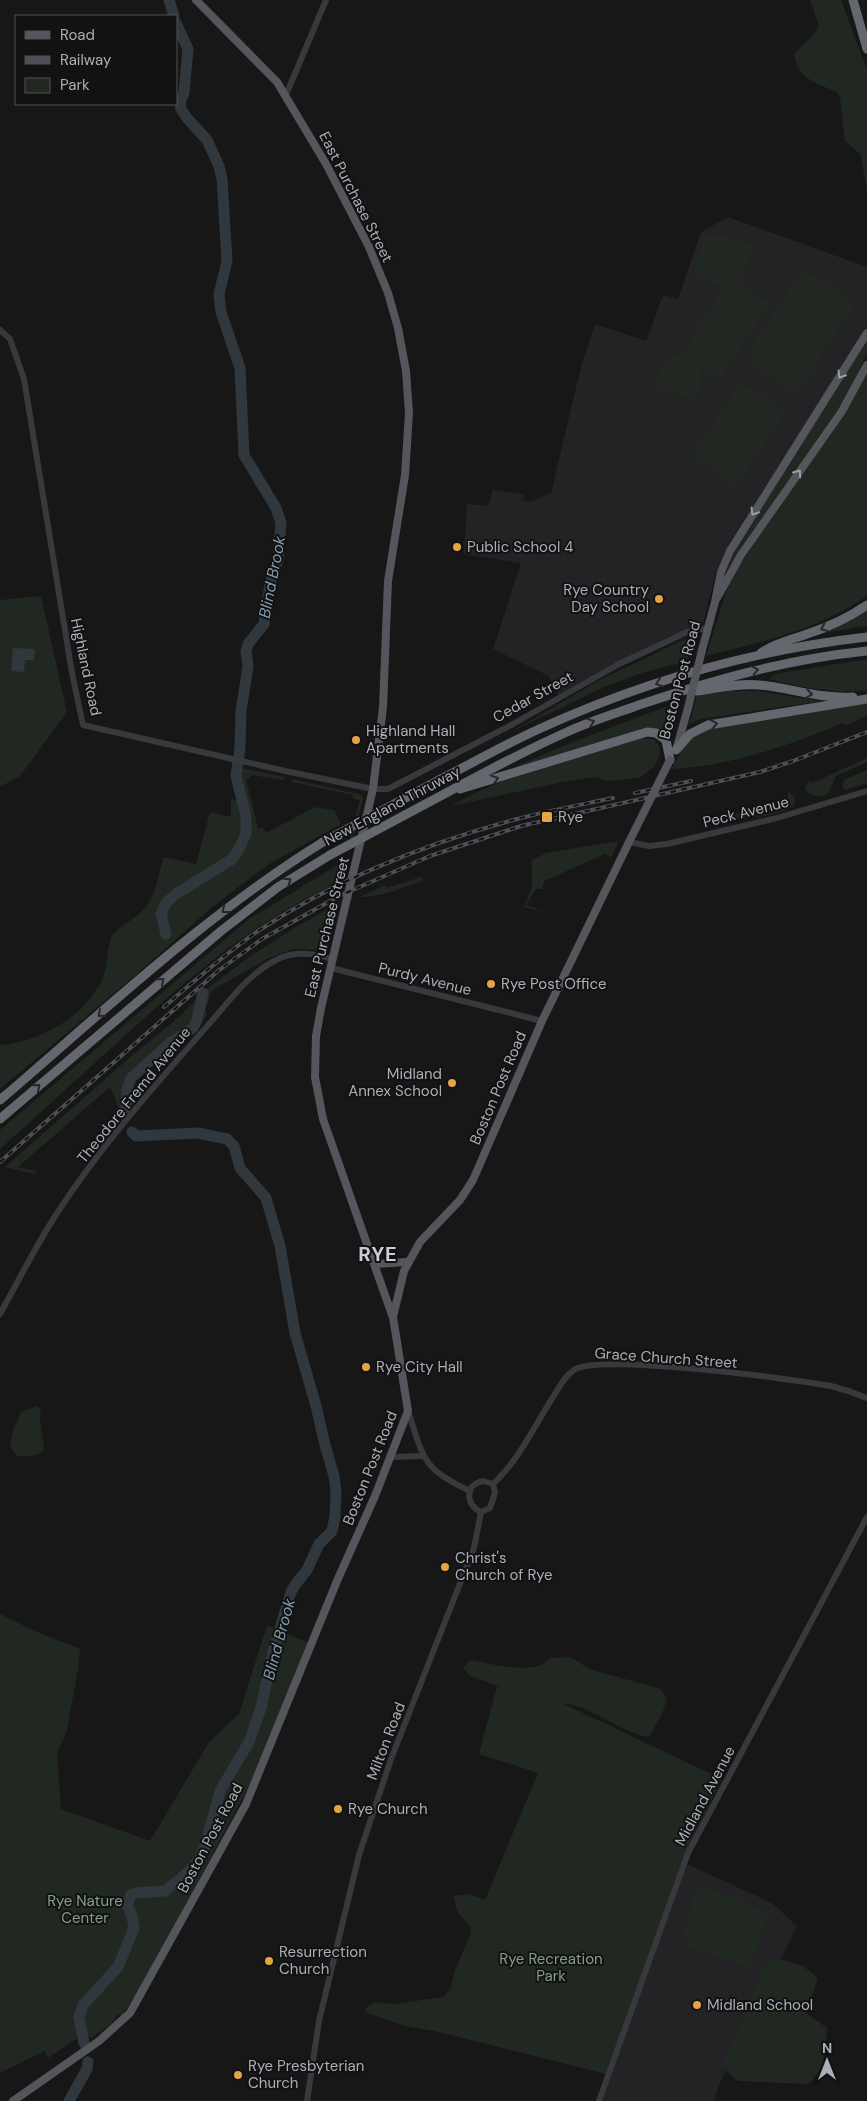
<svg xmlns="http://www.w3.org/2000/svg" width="867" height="2101" viewBox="0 0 867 2101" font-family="'DM Sans',sans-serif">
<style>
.built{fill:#232325}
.green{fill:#212821}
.water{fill:#30383d}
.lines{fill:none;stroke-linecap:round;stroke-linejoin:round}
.river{stroke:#30383d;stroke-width:11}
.minor{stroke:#38393d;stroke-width:6}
.major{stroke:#54565c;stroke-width:8}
.highway{stroke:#64676e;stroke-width:9}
.rail-casing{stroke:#4d4f54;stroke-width:4}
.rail{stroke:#121213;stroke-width:2;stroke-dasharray:5.5;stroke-linecap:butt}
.major-bridge{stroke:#54565c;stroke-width:8}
.highway-bridge{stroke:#64676e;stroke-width:9}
.oneway{stroke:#999da5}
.oneway2{stroke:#26272a}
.poi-dot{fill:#e4a443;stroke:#121213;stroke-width:2}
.labels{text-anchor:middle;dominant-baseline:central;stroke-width:4;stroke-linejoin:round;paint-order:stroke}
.street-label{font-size:15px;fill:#aaafb7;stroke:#121213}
.poi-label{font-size:15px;fill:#aaafb7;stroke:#121213;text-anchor:start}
.park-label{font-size:15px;fill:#82a182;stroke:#121213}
.water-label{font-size:16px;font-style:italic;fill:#839daf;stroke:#121213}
.district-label{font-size:20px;font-weight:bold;letter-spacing:1px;fill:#cacdd4;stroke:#121213}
</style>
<rect width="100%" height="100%" fill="#171718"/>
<g class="built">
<path d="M728,217L867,267V325L849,356L730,542L716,572L703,624L666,638L558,695L549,676L493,649L521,563L464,554L467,504L488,506L493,490L524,494L523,500L531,502L551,493L581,367L595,324L646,341L663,295L678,299L701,232Z"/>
<path d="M687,1864L772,1903L797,1926L719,2085L714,2101H602Z"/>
</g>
<g class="green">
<path d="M810,0H841L867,70V192L861,155L845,141L840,97L838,93C817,82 798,81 794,54L813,35L819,26Z"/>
<path d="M716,234L756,247L742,277L732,280L770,303L720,380L682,354L728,281L717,284L692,278L704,238Z"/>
<path d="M801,272L806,276L809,273L850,298L847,302L853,306L800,389L794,385L791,389L751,363L753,359L747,355Z"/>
<path d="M867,337V353L849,393L741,548L724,576L737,547L825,404L829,402L830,396Z"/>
<path d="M669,355L682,356L700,369L701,384L694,399L662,390L657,380Z"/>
<path d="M867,374V596C815,631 765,641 706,656L726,592L739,566L854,397Z"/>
<path d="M740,382L786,411L737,486L693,457Z"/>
<path d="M41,596L67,712L20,776L0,787V600Z"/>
<path d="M867,610V626L823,633Z"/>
<path d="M685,639L691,644L687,661L645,672L604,687L513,731L594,683Z"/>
<path d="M867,659V690C834,694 800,687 769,679L776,674Z"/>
<path d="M731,691H758L821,701L701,719L689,724L697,696Z"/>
<path d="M678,702L667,737L653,729L645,728L517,768V766L565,745Z"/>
<path d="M867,703V716L847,725L843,723C788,746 731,766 671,769L689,737L703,729Z"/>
<path d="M637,738L654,739L659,746L660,755L654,767L639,778L608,781L596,777L562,782L451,806C507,773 575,757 637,738Z"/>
<path d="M867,758V762L836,776L828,794C818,797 812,798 805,789L806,784L810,780L812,783Z"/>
<path d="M232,766L284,777V780L251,775L250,779H246L258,828H263L266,833L315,807L334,810L341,824L269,864L211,908L138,973L0,1089V1045C40,1042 84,1017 102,980C108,967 106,951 111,938C114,929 135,919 142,911C156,898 158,876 163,859L165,857L196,864L210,812L231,817V798L236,800Z"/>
<path d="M867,770V783L845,790L842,787L844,780Z"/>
<path d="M292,779L362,795L363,798L353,840L349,842L360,800L353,799V795L292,782Z"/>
<path d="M788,792L794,796L795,803C789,815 749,818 736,819L732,818L733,815L762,804L788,798Z"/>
<path d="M619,841L611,857L605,854L544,881L542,889H536L526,905L544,912L524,907L532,886V860L546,853Z"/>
<path d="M349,858L343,881C257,918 188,978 119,1041C79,1077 40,1113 0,1149V1130L249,919Z"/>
<path d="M421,877L423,879L422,881C403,887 381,898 360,897L385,885L387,888Z"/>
<path d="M339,903L336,919L324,926L320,938L330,941L325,950L293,949L269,958L212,990L205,1010L207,1015L184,1042L177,1040C164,1053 147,1065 136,1079C130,1088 135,1096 132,1101C130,1105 124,1109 121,1113L110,1087L18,1167L36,1171V1173L34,1174L5,1167L136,1052L177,1019L207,989L246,959L296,927Z"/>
<path d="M37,1406L41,1411L40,1420L44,1448C38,1458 27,1456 17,1456L10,1447L13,1431L21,1412Z"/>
<path d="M0,1614L37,1632L80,1649L78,1669L67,1731L57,1753L61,1809L150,1841L209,1742L239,1714L267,1625L309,1643L250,1784L138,1993L122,2015H117L111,2024L91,2038L87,2037L86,2032L48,2058L45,2051L0,2073Z"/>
<path d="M571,1657L589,1669L661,1689L667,1699L662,1714L649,1737C622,1734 587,1703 564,1704L722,1779L685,1853L606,2074L439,2032L405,2026L365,2012L367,2007L375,2002L393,2004L444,1997L451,1987L454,1973L471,1933V1928L457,1911L454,1896L469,1894L485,1900L538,1773L479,1754L497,1686L507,1689L470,1676L463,1668L470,1660C489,1663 537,1677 550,1658Z"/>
<path d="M706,1887L768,1913L750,1968L687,1946L690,1937L682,1935L696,1891Z"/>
<path d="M776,1958L803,1966L818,1978L806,2013L827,2028C825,2051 826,2069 808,2084L738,2081L722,2067L762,1970Z"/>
</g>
<path class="water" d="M13,648L35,649L34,660H25L24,672L11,671Z"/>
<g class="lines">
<g class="river">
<path d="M169,0L174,16"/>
<path d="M166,934L161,914L166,903L176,894L231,860L238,851L246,834V816L236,776L240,748L241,711L248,666L246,652L248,644L264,624L270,584L278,560L281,523L276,508L244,455L240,368L221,312L219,294L227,261L222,179L219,166L207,140L187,118L181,109L180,102L184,93L188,49L176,23"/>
<path d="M126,1108L127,1090L131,1078L170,1043L193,1028L197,1020L203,993"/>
<path d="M84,2043L79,2017L83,2005L118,1967L134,1928L132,1916L127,1905L131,1895L135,1893L165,1891L184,1876L199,1860L205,1846L220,1791L249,1742L261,1708L273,1652L291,1592L295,1585L307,1570L319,1544L332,1531L335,1517L336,1492L334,1476L325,1445L316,1406L295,1333L280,1246L266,1198L240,1168L234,1146L227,1139L198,1133L136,1136L132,1132"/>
<path d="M69,2101L87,2069L88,2062"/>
</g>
<g class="minor">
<path d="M286,95L326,0"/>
<path d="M0,330L10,339L24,379L72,673L83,725L290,772L373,789H388L513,724L619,664L687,632L708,628"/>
<path d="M629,842L649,846L667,844L777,818L867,791"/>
<path d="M331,968L542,1021"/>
<path d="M0,1314C18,1282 34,1249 54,1218C98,1149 155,1085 210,1023C230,1000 249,973 278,959C295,951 317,953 333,960"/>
<path d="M408,1411C424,1459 422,1469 470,1491"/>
<path d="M391,1457L423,1456"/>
<path d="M483,1481L493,1484L495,1493L490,1508L481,1512C465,1505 465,1484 483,1481Z"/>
<path d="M493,1484C517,1462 534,1428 551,1400C558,1390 564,1376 574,1370C599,1353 793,1379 831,1386C843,1389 855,1393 867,1398"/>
<path d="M307,2101L319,2021L359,1855L391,1759L474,1548L481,1512"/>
<path d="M599,2101L688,1853L867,1517"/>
</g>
<g class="major">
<path d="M196,0L277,82L326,164L369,247L388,293L398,328L406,371L409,413L405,475L388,581L383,707L373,789L321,1008L316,1036L315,1077L323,1119L392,1315"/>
<path d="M717,598L741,555L842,411L867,365"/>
<path d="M702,650L715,602L721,572L730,551L867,333"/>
<path d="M677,747L688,708"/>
<path d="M375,1264L407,1262"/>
<path d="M13,2101L99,2041L130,2013L246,1804L337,1581L375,1496L408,1411L393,1317L404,1271L420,1242L460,1200L473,1180L542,1021L629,842"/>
</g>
<g class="highway">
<path d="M853,0L867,49"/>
<path d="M761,653C775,643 791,640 807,634C829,627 848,618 867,605"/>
<path d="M697,691C718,688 738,683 759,685C791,688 821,699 853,697"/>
<path d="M676,750L690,734L708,725L867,699"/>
<path d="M441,779C474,762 506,744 539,729C642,682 754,650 867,637"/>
<path d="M460,789L647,732L656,733L666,740L670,760"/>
<path d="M448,792C487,771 526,750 567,732C591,721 617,713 642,704C716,679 789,659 867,651"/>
<path d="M0,1100C104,1011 205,915 323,842"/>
<path d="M0,1119L221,931L278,887L330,855"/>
</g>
<g class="rail-casing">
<g id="rail">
<path d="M635,793L691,781"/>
<path d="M164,1007C194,981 225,954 258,931C335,880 425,844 513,820C546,811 580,805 613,798"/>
<path d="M0,1162L218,971L262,939L339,896L430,856L521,826L760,772L793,761L867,732"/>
</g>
</g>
<use href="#rail" class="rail"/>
<g class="major-bridge">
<path d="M688,708L702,650"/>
<path d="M629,842L670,760"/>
</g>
<g class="highway-bridge">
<path d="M323,842L441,779"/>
<path d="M330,855L448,792"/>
</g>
</g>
<defs><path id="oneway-chevron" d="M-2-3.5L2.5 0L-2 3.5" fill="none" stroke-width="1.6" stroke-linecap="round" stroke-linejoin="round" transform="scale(1.25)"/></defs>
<g class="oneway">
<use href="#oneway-chevron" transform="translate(841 375) rotate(122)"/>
<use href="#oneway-chevron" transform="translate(798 473) rotate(-55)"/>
<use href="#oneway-chevron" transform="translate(754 512) rotate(122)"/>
</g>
<g class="oneway2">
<use href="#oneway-chevron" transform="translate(824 628) rotate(158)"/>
<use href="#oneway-chevron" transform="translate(755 670) rotate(-13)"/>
<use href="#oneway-chevron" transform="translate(659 683) rotate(162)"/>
<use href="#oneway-chevron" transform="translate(809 694) rotate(9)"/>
<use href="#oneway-chevron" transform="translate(591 722) rotate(-21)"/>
<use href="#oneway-chevron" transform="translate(714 724) rotate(-11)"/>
<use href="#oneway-chevron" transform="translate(495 779) rotate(-18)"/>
<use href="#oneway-chevron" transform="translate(288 881) rotate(-34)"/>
<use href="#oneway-chevron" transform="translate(225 910) rotate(142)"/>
<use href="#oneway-chevron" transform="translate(161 981) rotate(-40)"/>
<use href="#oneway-chevron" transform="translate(101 1014) rotate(139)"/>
<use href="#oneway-chevron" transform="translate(37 1087) rotate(-40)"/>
</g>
<g class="poi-dot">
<circle cx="457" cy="547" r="5"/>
<circle cx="659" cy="599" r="5"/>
<circle cx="356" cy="740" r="5"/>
<rect x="541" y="811" width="12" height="12" rx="2.5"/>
<circle cx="491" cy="984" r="5"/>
<circle cx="452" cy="1083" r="5"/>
<circle cx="366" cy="1367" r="5"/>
<circle cx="445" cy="1567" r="5"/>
<circle cx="338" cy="1809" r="5"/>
<circle cx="269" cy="1961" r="5"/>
<circle cx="697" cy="2005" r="5"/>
<circle cx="238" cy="2075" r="5"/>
</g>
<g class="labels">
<g class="street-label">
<text transform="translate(356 197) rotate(63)">East Purchase Street</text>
<text transform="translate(86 667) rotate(78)">Highland Road</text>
<text transform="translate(680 680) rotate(-75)">Boston Post Road</text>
<text transform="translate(533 697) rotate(-29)">Cedar Street</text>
<text transform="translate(392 806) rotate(-28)">New England Thruway</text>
<text transform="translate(746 812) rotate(-14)">Peck Avenue</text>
<text transform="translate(327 927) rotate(-76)">East Purchase Street</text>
<text transform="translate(425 979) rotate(14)">Purdy Avenue</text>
<text transform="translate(498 1088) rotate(-67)">Boston Post Road</text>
<text transform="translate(134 1095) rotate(-51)">Theodore Fremd Avenue</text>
<text transform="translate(666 1358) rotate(4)">Grace Church Street</text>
<text transform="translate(370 1468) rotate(-68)">Boston Post Road</text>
<text transform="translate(386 1741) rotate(-69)">Milton Road</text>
<text transform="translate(705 1796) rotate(-62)">Midland Avenue</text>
<text transform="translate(210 1838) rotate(-62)">Boston Post Road</text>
</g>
<g class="poi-label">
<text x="467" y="547">Public School 4</text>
<text x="649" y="590" text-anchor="end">Rye Country<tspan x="649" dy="17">Day School</tspan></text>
<text x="366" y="731">Highland Hall<tspan x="366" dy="17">Apartments</tspan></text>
<text x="558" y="817">Rye</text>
<text x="501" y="984">Rye Post Office</text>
<text x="442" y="1074" text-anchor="end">Midland<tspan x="442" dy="17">Annex School</tspan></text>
<text x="376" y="1367">Rye City Hall</text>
<text x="455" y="1558">Christ's<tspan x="455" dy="17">Church of Rye</tspan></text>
<text x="348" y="1809">Rye Church</text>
<text x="279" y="1952">Resurrection<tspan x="279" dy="17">Church</tspan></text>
<text x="707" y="2005">Midland School</text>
<text x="248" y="2066">Rye Presbyterian<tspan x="248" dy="17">Church</tspan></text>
</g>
<g class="park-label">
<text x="85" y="1901">Rye Nature<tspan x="85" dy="17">Center</tspan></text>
<text x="551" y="1959">Rye Recreation<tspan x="551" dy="17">Park</tspan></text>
</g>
<g class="water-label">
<text transform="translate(272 577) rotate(-79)">Blind Brook</text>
<text transform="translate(279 1639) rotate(-75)">Blind Brook</text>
</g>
<g class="district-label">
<text x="378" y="1254">RYE</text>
</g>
</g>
<rect x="15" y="15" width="162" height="90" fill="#121213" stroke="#4f5155"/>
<rect x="25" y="31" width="25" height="8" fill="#54565c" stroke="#4f5155"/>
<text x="60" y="40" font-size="15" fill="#aaafb7">Road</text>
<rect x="25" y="56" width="25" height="8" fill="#4d4f54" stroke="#4f5155"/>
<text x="60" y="65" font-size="15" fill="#aaafb7">Railway</text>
<rect x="25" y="78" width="25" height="15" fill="#212821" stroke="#4f5155"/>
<text x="60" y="90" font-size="15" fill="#aaafb7">Park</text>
<g transform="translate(827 2061)" stroke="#121213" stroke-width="4" paint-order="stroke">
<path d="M0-4L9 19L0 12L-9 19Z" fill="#aaafb7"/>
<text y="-8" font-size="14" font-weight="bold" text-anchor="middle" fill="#aaafb7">N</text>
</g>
</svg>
